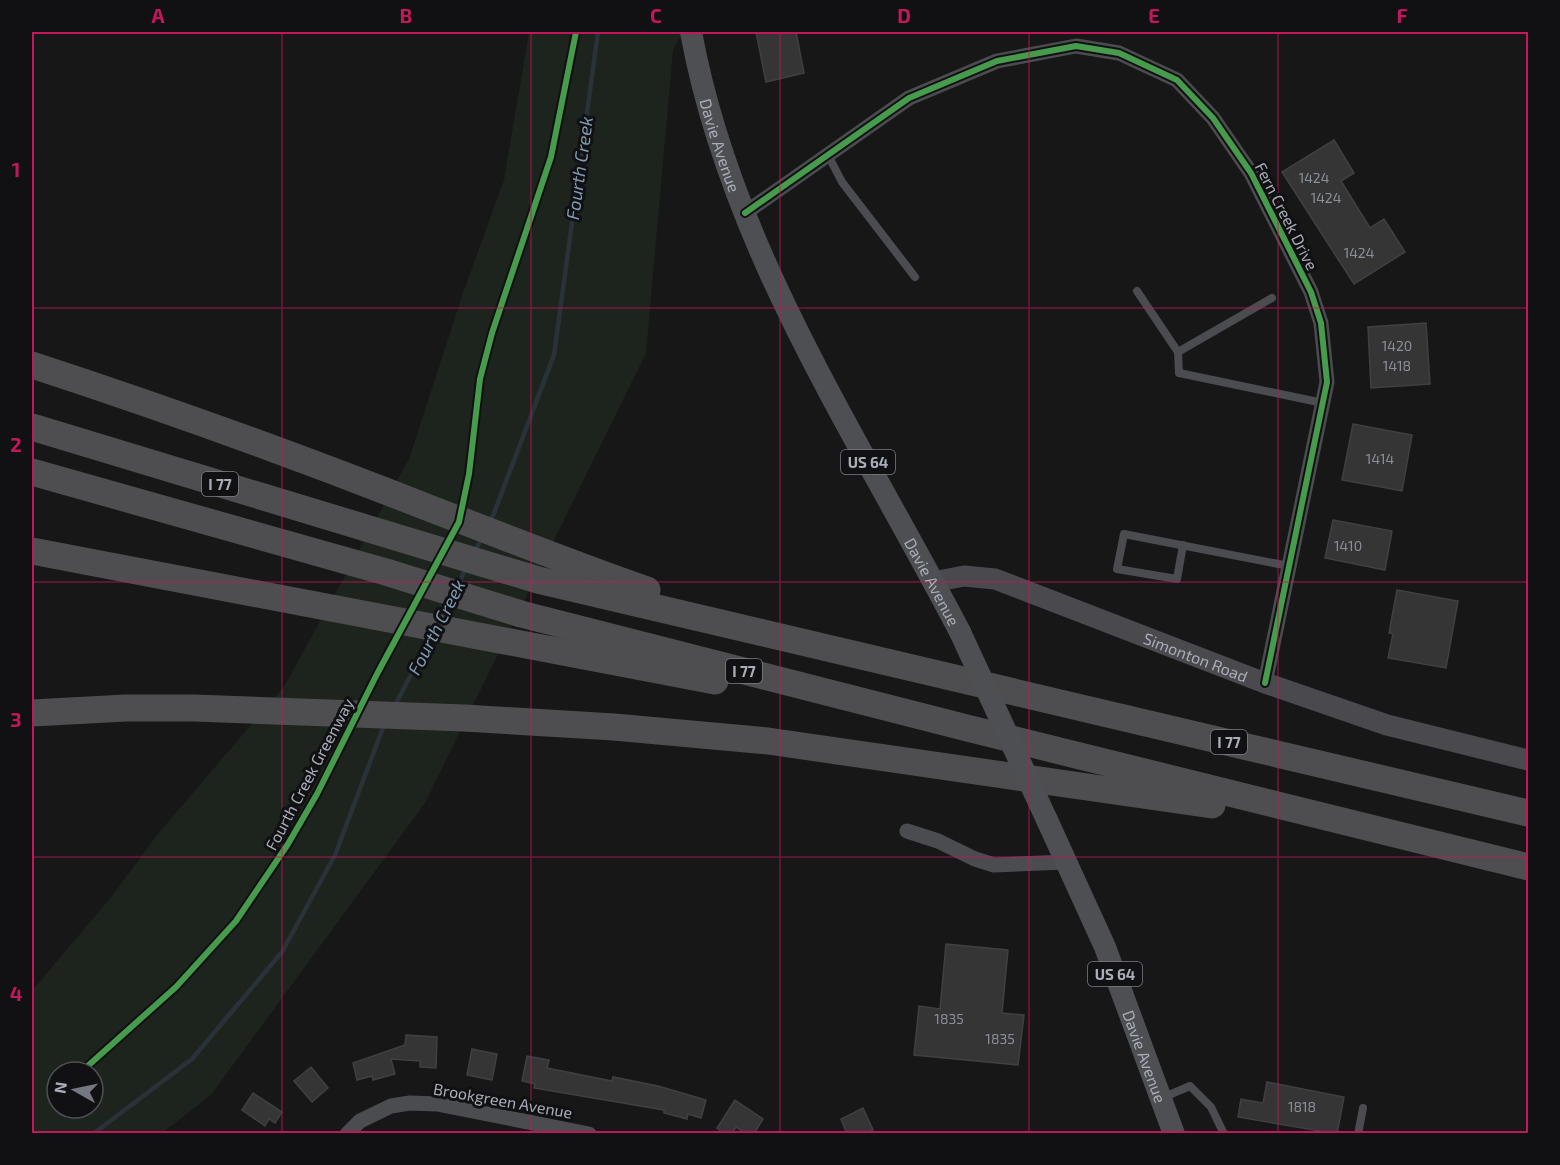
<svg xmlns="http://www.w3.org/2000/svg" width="1560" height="1165" viewBox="0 0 1560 1165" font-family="'Exo 2',sans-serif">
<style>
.green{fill:#1d241e;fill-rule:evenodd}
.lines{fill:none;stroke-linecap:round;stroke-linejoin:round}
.stream{stroke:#2a3239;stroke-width:4.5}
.building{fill:#353536;stroke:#3f4043;stroke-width:1.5}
.lane{stroke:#4b4c50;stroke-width:8}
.street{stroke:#4b4c50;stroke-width:15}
.secondary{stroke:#4a4a4e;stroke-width:21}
.primary{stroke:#4d4f52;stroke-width:22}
.highway{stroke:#4e4e51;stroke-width:27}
.primary-bridge{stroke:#4d4f52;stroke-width:22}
.cycleway-casing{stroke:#111113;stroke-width:10}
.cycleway{stroke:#469c4c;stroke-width:6}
.grid{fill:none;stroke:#c2185b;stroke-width:1.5;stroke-opacity:0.55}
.labels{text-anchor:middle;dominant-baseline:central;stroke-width:6;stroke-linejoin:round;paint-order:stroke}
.number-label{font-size:14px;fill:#8b8f98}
.shield{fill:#111113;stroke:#7b7e86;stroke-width:1.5}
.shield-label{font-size:15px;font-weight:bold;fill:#a8adb8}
.street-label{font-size:16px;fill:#a8adb8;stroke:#111113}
.water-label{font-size:18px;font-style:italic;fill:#7f9bb3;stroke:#111113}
.neatline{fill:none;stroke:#c2185b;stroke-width:2}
.grid-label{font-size:20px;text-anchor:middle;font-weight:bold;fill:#c2185b}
</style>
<rect width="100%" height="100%" fill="#171717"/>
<path class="green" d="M529,32H683L673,50L646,353L425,803L211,1095L162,1133L32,1134V991L112,896L157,835L285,685L409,459L463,293L504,180ZM57,1072H93V1108H57Z"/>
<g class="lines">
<g class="stream">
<path d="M491,521L554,355L598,32"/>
<path d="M474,553L483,536"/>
<path d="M458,585L466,568"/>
<path d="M440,620L450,600"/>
<path d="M394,707L432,635"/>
<path d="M93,1134L192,1059L282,952L335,855L384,725"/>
</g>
</g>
<g class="building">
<path d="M756,32H796L804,73L766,82Z"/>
<path d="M1334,140L1354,173L1341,181L1370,228L1384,219L1405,252L1354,284L1282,172Z"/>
<path d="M1426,323L1430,384L1371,388L1368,327Z"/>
<path d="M1353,424L1412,435L1402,491L1342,480Z"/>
<path d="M1333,520L1392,531L1385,570L1325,558Z"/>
<path d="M1397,590L1458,601L1446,668L1388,658L1393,634L1389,633Z"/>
<path d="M946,944L1008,950L1002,1013L1024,1015L1018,1065L914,1055L919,1006L940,1009Z"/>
<path d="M406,1035L437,1037L436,1068L420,1067V1061L391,1059L395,1074L373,1080L372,1076L357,1080L353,1063L405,1045Z"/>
<path d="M472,1049L497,1054L492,1080L467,1075Z"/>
<path d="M527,1056L549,1060L547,1068L612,1081L613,1077L658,1086L706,1100L701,1118L688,1114L687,1119L664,1113V1110L534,1088L535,1084L522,1081Z"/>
<path d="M311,1067L328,1088L312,1102L294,1081Z"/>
<path d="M1267,1082L1344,1097L1337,1134L1238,1117L1241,1099L1263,1103Z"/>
<path d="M253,1093L282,1112L275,1123L269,1119L265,1126L242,1110Z"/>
<path d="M735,1100L763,1119L754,1134H747L736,1127L732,1134H725L717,1128Z"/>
<path d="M863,1108L873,1130L865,1134H847L841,1119Z"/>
</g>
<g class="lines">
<g class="lane">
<path d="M828,155L842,182L915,277"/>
<path d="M1137,291L1178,352L1179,373L1323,403"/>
<path d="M1178,352L1272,298"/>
<path d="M1183,545L1177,579L1117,569L1124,534L1289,566"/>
<path d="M1162,1098L1190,1086L1211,1107L1224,1134"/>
<path d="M1358,1134L1363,1108"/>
</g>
<g class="street">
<path d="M745,213L909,98L997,61L1076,46L1119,53L1177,80L1213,118L1251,173L1311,292L1321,323L1327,382L1265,683"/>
<path d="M907,831L938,841L975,859L994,865L1067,862"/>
<path d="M347,1134L360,1121L391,1106L410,1103L437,1104L589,1134"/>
</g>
<path class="secondary" id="s1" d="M933,582L964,576L995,579L1265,683L1387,725L1528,760"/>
<g class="primary">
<path id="s2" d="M691,32C731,250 859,438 960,632"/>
<path id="s3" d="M1047,820L1105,947L1174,1134"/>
</g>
<g class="highway">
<path d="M32,365C167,409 302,458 434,510C505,537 575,565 647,590"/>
<path d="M32,427L538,580L1528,813"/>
<path d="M32,472L386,572L521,614L967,728L1528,867"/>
<path d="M32,551L715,681"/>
<path d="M32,713L126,708H194L464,718L614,727L768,741L1212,805"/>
</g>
<path class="primary-bridge" d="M960,632L1047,820"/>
<g class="cycleway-casing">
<g id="cycleway">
<path d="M745,213L909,98L997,61L1076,46L1119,53L1177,80L1213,118L1251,173L1311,292L1321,323L1327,382L1265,683"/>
<path d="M81,1072L176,987L236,921L288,844L317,794L377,674L459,522L469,474L480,379L492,333L551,157L576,32"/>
</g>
</g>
<use href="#cycleway" class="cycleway"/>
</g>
<path class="grid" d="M282,32V1134M531,32V1134M780,32V1134M1029,32V1134M1278,32V1134M32,308H1528M32,582H1528M32,857H1528"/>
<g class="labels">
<g class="number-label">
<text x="1314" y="177">1424</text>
<text x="1326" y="197">1424</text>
<text x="1359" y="252">1424</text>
<text x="1397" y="345">1420</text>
<text x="1397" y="365">1418</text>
<text x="1380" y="458">1414</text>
<text x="1348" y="545">1410</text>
<text x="949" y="1018">1835</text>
<text x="1000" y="1038">1835</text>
<text x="1302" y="1106">1818</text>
</g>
<g class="shield">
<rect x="841" y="450" width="54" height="24" rx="4.5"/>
<rect x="202" y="472" width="36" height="24" rx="4.5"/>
<rect x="726" y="659" width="36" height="24" rx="4.5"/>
<rect x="1211" y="730" width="36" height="24" rx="4.5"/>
<rect x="1088" y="962" width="54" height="24" rx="4.5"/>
</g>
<g class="shield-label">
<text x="868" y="462">US 64</text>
<text x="220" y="484">I 77</text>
<text x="744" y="671">I 77</text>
<text x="1229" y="742">I 77</text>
<text x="1115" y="974">US 64</text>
</g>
<g class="street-label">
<text stroke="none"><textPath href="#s2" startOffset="117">Davie Avenue</textPath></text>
<text transform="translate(1287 216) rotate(63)">Fern Creek Drive</text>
<text stroke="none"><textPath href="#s2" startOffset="603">Davie Avenue</textPath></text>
<text stroke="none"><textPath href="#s1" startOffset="278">Simonton Road</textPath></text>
<text transform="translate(309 774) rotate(-62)">Fourth Creek Greenway</text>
<text stroke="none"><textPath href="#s3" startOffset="256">Davie Avenue</textPath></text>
<text transform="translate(503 1100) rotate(10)">Brookgreen Avenue</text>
</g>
<g class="water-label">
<text transform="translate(579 168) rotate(-82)">Fourth Creek</text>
<text transform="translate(436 627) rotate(-63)">Fourth Creek</text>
</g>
</g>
<rect width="1560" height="1165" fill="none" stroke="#111113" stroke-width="66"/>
<g transform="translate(75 1090) rotate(279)"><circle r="28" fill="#111113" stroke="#4d4f55" stroke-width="1.5"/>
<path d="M0-4.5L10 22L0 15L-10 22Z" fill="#757880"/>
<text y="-9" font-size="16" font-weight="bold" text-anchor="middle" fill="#a8adb8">N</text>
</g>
<rect x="33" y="33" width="1494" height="1099" class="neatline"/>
<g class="grid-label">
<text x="158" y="23">A</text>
<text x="406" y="23">B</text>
<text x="656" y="23">C</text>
<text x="904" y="23">D</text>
<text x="1154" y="23">E</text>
<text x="1402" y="23">F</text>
<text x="16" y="177">1</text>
<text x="16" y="452">2</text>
<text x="16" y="727">3</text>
<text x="16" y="1001">4</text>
</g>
</svg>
